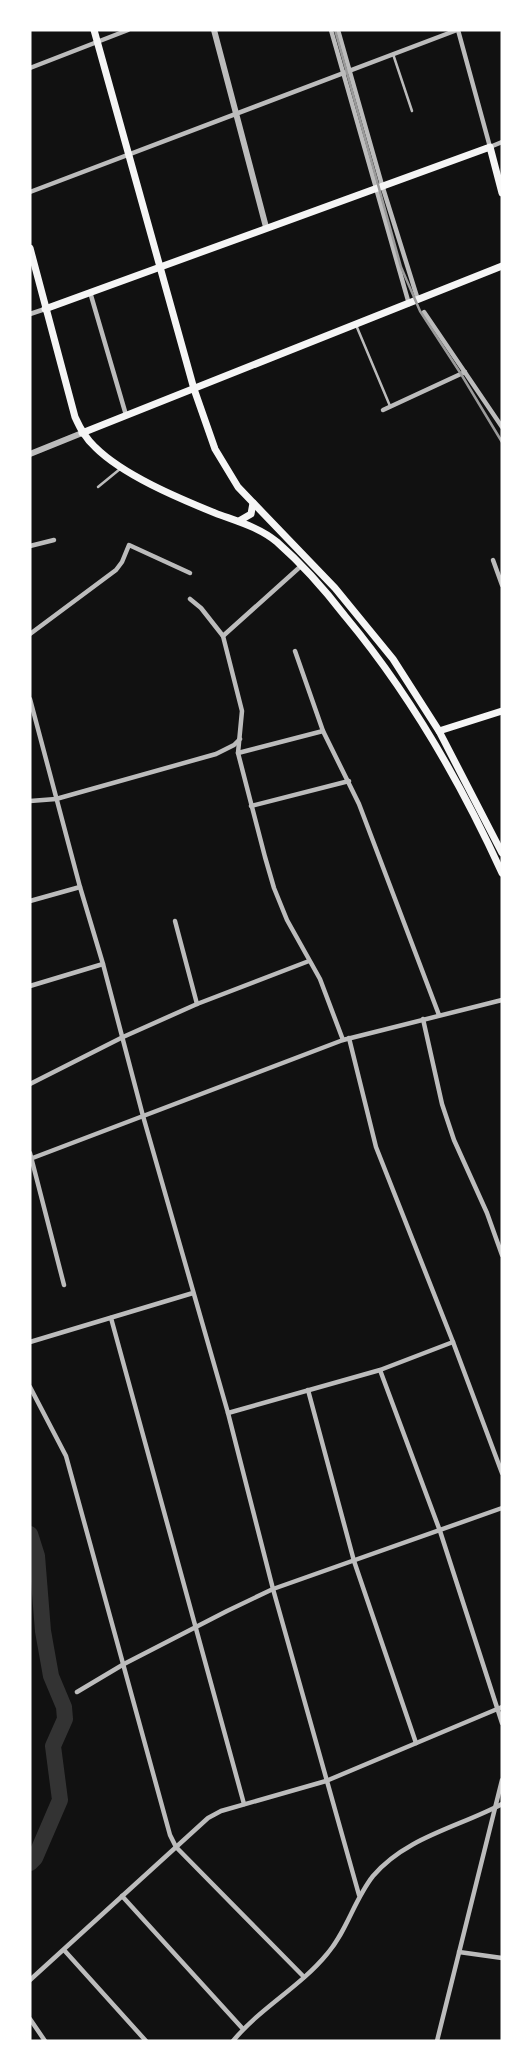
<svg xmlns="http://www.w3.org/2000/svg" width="532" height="2071" viewBox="0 0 532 2071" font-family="'Nunito Sans',sans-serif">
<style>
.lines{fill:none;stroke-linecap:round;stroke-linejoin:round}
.river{stroke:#333;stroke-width:16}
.service{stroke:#bcbcbc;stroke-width:2.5}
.minor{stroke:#bcbcbc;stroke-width:4.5}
.tertiary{stroke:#bcbcbc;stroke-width:6}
.secondary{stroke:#f5f5f5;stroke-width:7}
.primary{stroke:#f5f5f5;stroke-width:7}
.rail{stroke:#9a9a9a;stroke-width:2.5}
</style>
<rect width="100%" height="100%" fill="#111"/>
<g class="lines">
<path class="river" d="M30,1534L37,1556L43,1631L51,1676L64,1707L65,1719L53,1746L60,1800L35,1858L30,1863"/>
<g class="service">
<path d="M393,54L412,111"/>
<path d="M356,325L390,406"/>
<path d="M98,487L120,469"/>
</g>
<g class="minor">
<path d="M331,30L409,304"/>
<path d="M338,30L382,185L418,300"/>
<path d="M458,30L490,147L502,142"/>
<path d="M30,68L128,30"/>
<path d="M30,192L457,30"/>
<path d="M90,292L126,415"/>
<path d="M424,312L502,427"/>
<path d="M30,314L45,309"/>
<path d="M383,410L465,372"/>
<path d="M30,546L54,540"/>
<path d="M493,560L502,585"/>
<path d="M190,599L201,608L223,636L242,711L238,753L265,857L274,888L287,920L320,979L343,1040"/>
<path d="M30,634L116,570L122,562L129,545L190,573"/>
<path d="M223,636L301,566"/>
<path d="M295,651L323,731L359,804L439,1015"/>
<path d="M30,699L80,887L103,964L143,1116L228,1413L273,1589L359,1895"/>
<path d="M238,753L323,731"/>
<path d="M30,801L56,799L216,754L234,745L240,739"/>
<path d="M251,806L349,781"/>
<path d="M30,901L80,887"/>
<path d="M175,921L197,1004"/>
<path d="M30,986L103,964"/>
<path d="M423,1019L442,1104L454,1140L487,1213L502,1255"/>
<path d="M349,1038L376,1147L453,1342L502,1473"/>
<path d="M30,1084L123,1037L197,1004L309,961"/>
<path d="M30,1153L64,1285"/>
<path d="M30,1159L343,1040L502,1000"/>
<path d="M111,1318L244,1804"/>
<path d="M30,1342L193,1293"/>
<path d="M380,1370L440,1531L502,1723"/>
<path d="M30,1387L66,1456L170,1835L176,1847L304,1977"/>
<path d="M308,1390L354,1561L416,1743"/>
<path d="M228,1413L380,1370L453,1342"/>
<path d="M77,1692L124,1664L227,1611L273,1589L502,1508"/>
<path d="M122,1896L243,2029"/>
<path d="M64,1950L146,2041"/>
<path d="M459,1952L502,1958"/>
<path d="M30,1980L208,1818L221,1811L326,1781L502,1707"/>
<path d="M30,2019L45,2041"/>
<path d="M233,2041C260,2008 300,1987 327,1954C347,1931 354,1900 373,1876C406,1837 459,1827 502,1804"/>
<path d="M437,2041L502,1780"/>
</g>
<g class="tertiary">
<path d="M214,30L266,227"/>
<path d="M30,454L82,433"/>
</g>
<g class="secondary">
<path d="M45,309L490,147L502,193"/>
<path d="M82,433L502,266"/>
<path d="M439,731L502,711"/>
</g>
<g class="primary">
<path d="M94,30L194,389L215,449L238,487L335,588L393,659L439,731L502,853"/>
<path d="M30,248L75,417C80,428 85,438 95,447C123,475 178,498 215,513C236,521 259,527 277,542C302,564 325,590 345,616C410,694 460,781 502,873"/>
<path d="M239,521L251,514L253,503"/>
</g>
<path class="rail" d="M335,30L401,267L420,311L461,374L502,442"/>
</g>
<rect width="532" height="2071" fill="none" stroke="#ffffff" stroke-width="63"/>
</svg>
